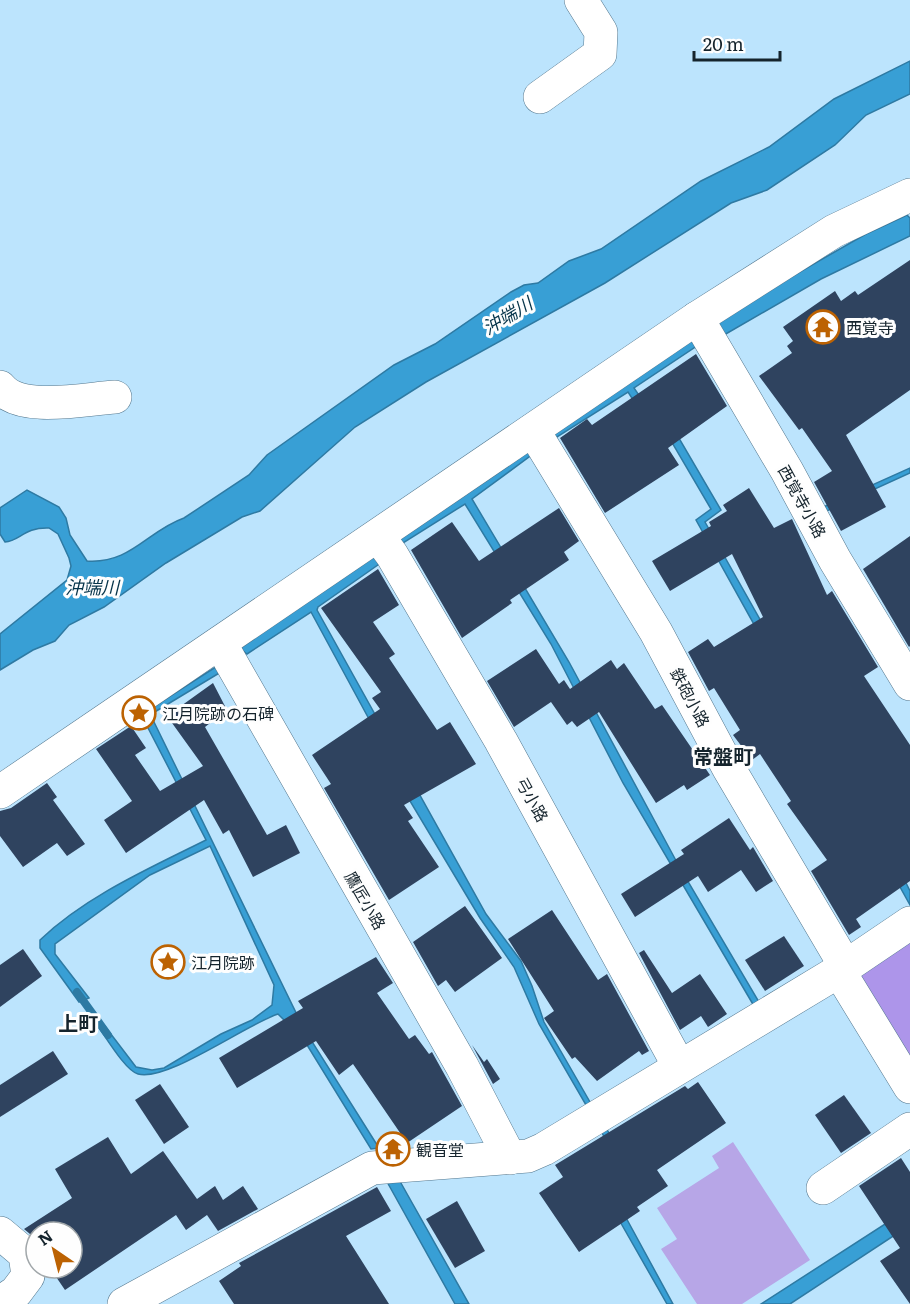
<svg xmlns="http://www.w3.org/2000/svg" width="910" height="1304" viewBox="0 0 910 1304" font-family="Literata,'Noto Sans JP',serif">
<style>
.green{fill:#b7a6e7}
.forest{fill:#ad95ea}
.water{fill:#389fd5;stroke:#2e7aa3;stroke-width:1.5}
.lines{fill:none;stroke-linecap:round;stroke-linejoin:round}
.stream{stroke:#2e7aa3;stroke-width:8}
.building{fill:#2f435f}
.minor-casing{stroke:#53778e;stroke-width:34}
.minor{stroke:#fff;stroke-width:33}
.labels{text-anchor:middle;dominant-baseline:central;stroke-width:6;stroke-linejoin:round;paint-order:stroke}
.poi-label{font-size:16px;fill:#15242d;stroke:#fefefe;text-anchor:start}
.street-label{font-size:16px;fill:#15242d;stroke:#fefefe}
.water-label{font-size:18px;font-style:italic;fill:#06344a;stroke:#fefefe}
.quarter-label{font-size:20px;font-weight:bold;fill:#15242d;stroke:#fefefe}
</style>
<rect width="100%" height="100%" fill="#bce4fd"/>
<path class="green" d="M733,1142L810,1260L742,1304H697L661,1249L677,1239L657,1208L719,1168L712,1156Z"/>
<path class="forest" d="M910,936V1057L854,973Z"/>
<g class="water">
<path d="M910,61V94L866,115L835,145L767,190L731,203L605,283L426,382L355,427L260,511L242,517L166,563L104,607L69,625L55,641L33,650L0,670V634L67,580L71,566L69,558L58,534L49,528C24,527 20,541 5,542L0,534V508L27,490L59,507L66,518L70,535L87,561C131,564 147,531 184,518L249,475L267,455L394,365L435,344L511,292L524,285L538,283L569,261L601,249L701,181L769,147L834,99Z"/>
<path d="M907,215L910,218V236L821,279L724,335L703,342L634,388L657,422L676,433L721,510L705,522L885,841L910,891V905L696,520L711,509L670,439L654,432L628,392L552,440L472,499L569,662L680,868L759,1002L754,1006L623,783L551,644L465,504L398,546L385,560L318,607L317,610L486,914L521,961L532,986L544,1022L594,1109L590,1112L539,1024L514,967L480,918L398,781L389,756L311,612L247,654L239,648L756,297L866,234Z"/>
<path d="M910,468V473L820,514L821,508Z"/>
<path d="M222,663L226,669L153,713L154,722L304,1029L379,1148L371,1149L304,1040L278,1014C245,1025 167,1082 138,1074C126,1071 107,1039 99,1028L104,1025L136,1067L152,1070L164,1068L221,1034L252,1020L272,1005L274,985L210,846L150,875L55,944V954L89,998L79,1002L40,948V940C86,896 150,868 206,840L146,724L145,712Z"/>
<path d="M605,1126L626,1163L618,1203L673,1304H667L610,1204L620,1167L599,1127Z"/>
<path d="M397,1176L469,1304H455L386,1180Z"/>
<path d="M910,1208V1225L790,1304H761Z"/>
</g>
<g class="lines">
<path class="stream" d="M77,992L108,1035"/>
</g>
<g class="building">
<path d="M910,260V390L846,435L886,507L841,531L814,482L832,471L802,428L799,430L759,376L792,353L787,346L793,341L783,327L835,291L841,301L855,291L858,295Z"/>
<path d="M696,354L727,406L668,448L679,465L605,513L560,438L587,419L592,425Z"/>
<path d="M749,488L774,528L792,519L827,595L832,591L878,667L864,676L910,745V881L856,919L861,927L849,935L811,871L827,860L787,804L791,801L760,754L752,760L733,735L740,730L714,688L709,691L688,652L708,639L714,647L763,617L732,554L670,591L652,561L711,526L709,522L727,511L723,505Z"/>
<path d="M559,508L579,541L564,552L569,560L510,600L512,603L462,638L411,550L452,522L479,561Z"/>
<path d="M910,536V646L909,647L863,569Z"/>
<path d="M378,569L399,605L373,622L395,654L389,658L437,730L450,722L476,764L404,805L413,818L408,821L439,867L389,900L324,788L331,784L312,755L380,709L372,698L381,692L321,608Z"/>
<path d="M536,649L559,684L564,680L570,689L611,660L617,669L624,663L655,709L662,705L710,775L687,790L684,785L656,803L599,712L577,727L572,721L567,725L551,702L514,727L487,681Z"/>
<path d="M213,683L227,710L205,727L267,835L286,825L300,853L253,877L229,830L223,834L204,800L126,853L104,820L132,801L96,749L131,726L146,748L135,755L160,791L203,766L167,716Z"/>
<path d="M47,783L57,797L53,800L85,844L67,856L57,843L23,867L0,836V811L11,808Z"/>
<path d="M729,818L750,850L753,847L773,881L756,892L741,870L708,892L698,876L635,917L621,894L684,854L681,850Z"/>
<path d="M465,906L502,958L455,992L446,980L438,986L413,942Z"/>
<path d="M552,910L598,980L607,974L649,1051L642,1055L639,1051L597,1081L575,1057L572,1059L544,1018L554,1011L508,939Z"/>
<path d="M784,936L804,966L765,991L745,960Z"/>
<path d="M23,949L42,976L0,1007V965Z"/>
<path d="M644,950L672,993L700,974L727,1014L708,1027L701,1016L680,1030L639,953Z"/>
<path d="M376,957L393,983L377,993L409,1039L415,1035L429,1054L432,1052L462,1106L407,1143L353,1064L339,1075L316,1041L237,1088L219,1058L303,1008L298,1001Z"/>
<path d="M472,1045L484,1062L487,1059L500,1079L493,1084Z"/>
<path d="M53,1051L68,1074L0,1117V1085Z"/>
<path d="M698,1082L726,1123L657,1170L668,1186L637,1207L640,1211L579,1252L539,1193L563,1177L555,1165L685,1086L688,1089Z"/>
<path d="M160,1084L189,1127L164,1144L135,1100Z"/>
<path d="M844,1095L871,1133L841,1153L815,1115Z"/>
<path d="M108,1137L131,1174L163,1151L197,1199L215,1186L223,1200L243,1186L258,1209L218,1231L207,1215L186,1230L176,1215L65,1290L50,1268H72V1232H36V1239L24,1229L72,1198L55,1169Z"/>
<path d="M901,1158L910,1172V1304L880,1261L900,1248L859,1186Z"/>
<path d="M377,1187L391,1211L346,1236L389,1304H234L219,1281L241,1266L239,1263Z"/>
<path d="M457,1201L485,1251L455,1268L426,1219Z"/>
</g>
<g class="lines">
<g class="minor-casing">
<g id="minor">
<path d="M540,97L600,54L601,32L581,0"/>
<path d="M697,318L787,471L835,560L910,684"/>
<path d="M0,387C20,413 84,399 115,397"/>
<path d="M533,430L656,632L728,767L846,967"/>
<path d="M378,536L392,555L501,741L679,1066"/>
<path d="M220,643L462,1066L510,1158"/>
<path d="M0,792L697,318L834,231L910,195"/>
<path d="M839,971L910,1087"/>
<path d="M823,1188L910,1129"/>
<path d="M0,1233L25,1254L28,1276L16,1292L0,1303"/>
<path d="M124,1304L372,1168L528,1156L544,1149L839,971L910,923"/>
</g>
</g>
<use href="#minor" class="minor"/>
</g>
<defs>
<g id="temple-ring" transform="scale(1.725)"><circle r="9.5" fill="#fefefe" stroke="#bc6202" stroke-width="1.5"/><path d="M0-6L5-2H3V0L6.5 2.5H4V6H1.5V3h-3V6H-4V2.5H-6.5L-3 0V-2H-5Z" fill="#bc6202"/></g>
<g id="sight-ring" transform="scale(1.725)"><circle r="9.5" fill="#fefefe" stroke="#bc6202" stroke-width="1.5"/><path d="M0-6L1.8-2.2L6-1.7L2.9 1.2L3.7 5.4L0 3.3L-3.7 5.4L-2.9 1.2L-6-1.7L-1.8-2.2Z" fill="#bc6202"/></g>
</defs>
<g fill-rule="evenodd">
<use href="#temple-ring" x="823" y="327"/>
<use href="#sight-ring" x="139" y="713"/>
<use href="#sight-ring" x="168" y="962"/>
<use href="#temple-ring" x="393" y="1149"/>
</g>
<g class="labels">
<g class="poi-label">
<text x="846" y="327">西覚寺</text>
<text x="162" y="713">江月院跡の石碑</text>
<text x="191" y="962">江月院跡</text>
<text x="416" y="1149">観音堂</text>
</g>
<g class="street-label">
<text transform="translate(803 501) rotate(61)">西覚寺小路</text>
<text transform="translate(691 697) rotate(62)">鉄砲小路</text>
<text transform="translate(533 799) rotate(61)">弓小路</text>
<text transform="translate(366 900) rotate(60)">鷹匠小路</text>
</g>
<g class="water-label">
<text transform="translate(507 315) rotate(-31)">沖端川</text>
<text x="92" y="586">沖端川</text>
</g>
<g class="quarter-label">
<text x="723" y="755">常盤町</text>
<text x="78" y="1022">上町</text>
</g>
</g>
<g transform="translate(54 1250) rotate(325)"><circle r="28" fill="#fefefe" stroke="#a1a7aa" stroke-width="1.5"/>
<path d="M0-4.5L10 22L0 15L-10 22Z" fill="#bc6202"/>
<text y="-9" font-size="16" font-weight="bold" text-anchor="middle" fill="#15242d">N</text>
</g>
<path d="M694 51v9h86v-9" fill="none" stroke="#15242d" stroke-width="3"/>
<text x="703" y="51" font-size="18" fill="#15242d" stroke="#fefefe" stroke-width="4.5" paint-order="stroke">20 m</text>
</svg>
